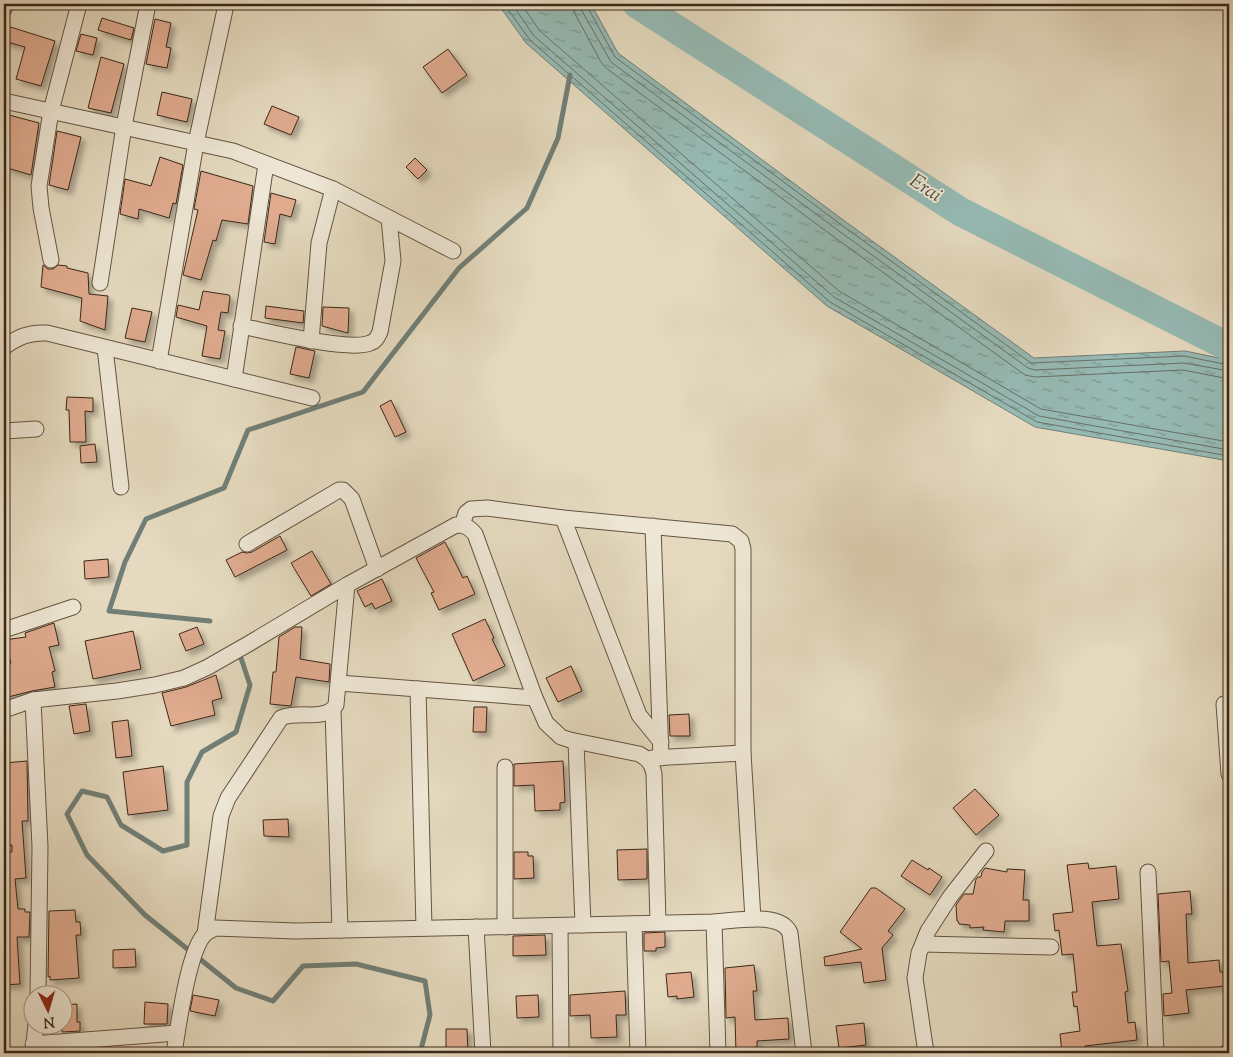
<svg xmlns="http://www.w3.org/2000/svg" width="1233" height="1057" viewBox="0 0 1233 1057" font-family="'Sorts Mill Goudy',serif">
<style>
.water{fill:url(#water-ripples);stroke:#717f76}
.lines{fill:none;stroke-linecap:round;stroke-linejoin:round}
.shore{stroke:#687066;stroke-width:1}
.stream{stroke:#717f76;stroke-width:5}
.river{stroke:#96bab4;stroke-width:29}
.building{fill:#e0ab8f;stroke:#3a2718;filter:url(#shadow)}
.minor-casing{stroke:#655442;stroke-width:17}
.minor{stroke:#eee7d5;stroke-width:15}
.labels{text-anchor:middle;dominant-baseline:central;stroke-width:4;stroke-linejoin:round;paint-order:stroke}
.water-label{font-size:20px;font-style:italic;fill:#514c3f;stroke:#eee7d5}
</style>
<defs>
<pattern id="water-ripples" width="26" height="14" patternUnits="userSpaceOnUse" patternTransform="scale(1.25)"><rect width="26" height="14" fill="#96bab4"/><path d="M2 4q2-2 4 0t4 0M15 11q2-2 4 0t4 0" fill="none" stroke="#7b9791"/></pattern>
<filter id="shadow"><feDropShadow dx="4.5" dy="4.5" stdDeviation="2.5" flood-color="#0004"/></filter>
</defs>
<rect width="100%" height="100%" fill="#e5dabf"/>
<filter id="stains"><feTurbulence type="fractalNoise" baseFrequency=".004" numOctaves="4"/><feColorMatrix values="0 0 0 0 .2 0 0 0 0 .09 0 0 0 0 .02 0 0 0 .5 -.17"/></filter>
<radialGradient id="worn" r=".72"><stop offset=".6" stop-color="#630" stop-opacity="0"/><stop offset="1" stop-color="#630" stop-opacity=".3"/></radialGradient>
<path class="water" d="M498,4H591L618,53L846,222L1034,358L1185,351L1229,360V461L1035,427L827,306L526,43Z"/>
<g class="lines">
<g class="shore">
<path d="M504,4L530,40L830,302L1037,422L1229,456"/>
<path d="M512,4L534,36L834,297L1039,416L1229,450"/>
<path d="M521,4L540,31L839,291L1041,409L1229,442"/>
<path d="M573,4L575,14L601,62L606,68L834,237L1025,375L1035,377L1183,370L1229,379"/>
<path d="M581,4L582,11L611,62L839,231L1028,368L1035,370L1184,363L1229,371"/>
<path d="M587,4L588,8L615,57L843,226L1031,363L1184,356L1229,365"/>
</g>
<g class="stream">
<path d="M210,621L109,611L125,562L146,519L224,488L248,430L363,392L459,268L527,208L558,138L570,75"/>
<path d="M241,658L250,685L236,732L202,752L187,782V845L163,851L121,825L107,797L82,791L67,814L87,855L145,915L236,988L273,1001L303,966L356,964L425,981L430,1015L420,1053"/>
</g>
<path class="river" d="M637,4L961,212L1229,347"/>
</g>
<g class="building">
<path d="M102,18L134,28L131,40L98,30Z"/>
<path d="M155,19L171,23L166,47L171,48L167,68L146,64Z"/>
<path d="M4,25L55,41L41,86L16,79L25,47L4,41Z"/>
<path d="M81,34L97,38L93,55L76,51Z"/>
<path d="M448,49L467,75L442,93L423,67Z"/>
<path d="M101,57L124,64L111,113L88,108Z"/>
<path d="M162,92L192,99L187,122L157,115Z"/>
<path d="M272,106L299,117L291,135L264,124Z"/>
<path d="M9,115L39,123L31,175L4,167V133Z"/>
<path d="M57,131L81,137L68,190L49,185Z"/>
<path d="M160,157L183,165L176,204L173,203L169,218L139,209L138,219L120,214L125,179L151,186Z"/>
<path d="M415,158L427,170L418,179L406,167Z"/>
<path d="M201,171L253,186L248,224L222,220L216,241L213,240L201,280L183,275L198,210L194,209Z"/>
<path d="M271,193L296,200L291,217L280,214L275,244L264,242Z"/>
<path d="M43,265L48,269H53L58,265L67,266V268L88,273L89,294L108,296L105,330L80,321L82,298L41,287Z"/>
<path d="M203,291L229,295L230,297L228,313L221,312L218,330L225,331L220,359L202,356L207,326L176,317L178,305L199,310Z"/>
<path d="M266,306L304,311L303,323L265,318Z"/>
<path d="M323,307L349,308L348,333L322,326Z"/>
<path d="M132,308L152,312L145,342L125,338Z"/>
<path d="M296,347L315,351L309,378L290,374Z"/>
<path d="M67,397L93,398V412L85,411L86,442H70L69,410H66Z"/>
<path d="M391,400L406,432L395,437L380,406Z"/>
<path d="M95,444L97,462L81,463L80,446Z"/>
<path d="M280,536L287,550L235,577L226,560L242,552L247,553L252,552Z"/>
<path d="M445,542L463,578L467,576L475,594L439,610L431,593L434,592L416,558Z"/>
<path d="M312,551L331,584L311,596L291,563Z"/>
<path d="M108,559L109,577L85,579L84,561Z"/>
<path d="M382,579L392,601L375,609L372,603L365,607L357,591Z"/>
<path d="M485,619L494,638L492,639L505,666L473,681L452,634Z"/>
<path d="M54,623L59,645L49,647L55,671L52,672L55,687L32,691L4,698V664L11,663L4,640L26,637L25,633Z"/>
<path d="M197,627L204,644L186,651L179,634Z"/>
<path d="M295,627H302L300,659L330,664L329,682L296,677L291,706L270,704L273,672H276L279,637Z"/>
<path d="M133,631L141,669L93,679L85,641Z"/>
<path d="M571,666L582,691L558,702L546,678Z"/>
<path d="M216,675L222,698L212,701L215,715L171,726L162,693L186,687Z"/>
<path d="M86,704L90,731L74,734L69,706Z"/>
<path d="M474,707H487L486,732H473Z"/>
<path d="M689,714L690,736H670L669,715Z"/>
<path d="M128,720L132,756L116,758L112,722Z"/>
<path d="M27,761L28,821H22L26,878L15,879L18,909H25V912H30L29,937H17L20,984L4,985V853L12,852V845L4,846V829H7L4,763Z"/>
<path d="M563,761L565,802L560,803V810L535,811L534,785L514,786V764Z"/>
<path d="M163,766L168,810L128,815L123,772Z"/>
<path d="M975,789L999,815L976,835L953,808Z"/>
<path d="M288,819L289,837L264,836L263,820Z"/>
<path d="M647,849V879L618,880L617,850Z"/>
<path d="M514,852H528V856H533L534,878L514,879Z"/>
<path d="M912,860L928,870L929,868L942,877L930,895L901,876Z"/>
<path d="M1088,863L1089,869L1116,866L1119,899L1092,902L1095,930L1097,946L1121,944L1128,991L1125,992L1128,1023L1135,1022L1137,1040L1085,1046V1052L1062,1053L1060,1034L1080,1031L1077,1006L1074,1007L1072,992H1077L1073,954L1062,955L1059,930L1055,931L1053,914L1073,912L1067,865Z"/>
<path d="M985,868L1007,872V869L1025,870L1023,900H1029V921H1005L1004,932L983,930L984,927L970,928V925L959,924L958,921H957L956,905L964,894H973L976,879L978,877H981L982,872Z"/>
<path d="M871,888H876L905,909L888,931L893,935L882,948L886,980L864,983L861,962L825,966L824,957L862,949L840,932Z"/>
<path d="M1190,891L1192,914H1186L1188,963L1219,960L1220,972H1223L1224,986L1186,990L1189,1013L1164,1016L1163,994L1172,993L1169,961L1161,962L1158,894Z"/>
<path d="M75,910L76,922H80L81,935H76L79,978L50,980V976L48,977L49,911Z"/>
<path d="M665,932V947L656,948V951H644V933Z"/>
<path d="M545,935L546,955L513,956V936Z"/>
<path d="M135,949L136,967L113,968V950Z"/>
<path d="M754,965L757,991H753L755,1020L788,1018L789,1039L757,1041V1053H736L735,1017L726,1018L725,968Z"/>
<path d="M691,972L694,997L677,999V996L668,997L666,974Z"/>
<path d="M625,991L626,1015H616L617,1037L591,1038L590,1015L570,1016V995Z"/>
<path d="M193,995L219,1000L215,1016L190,1011Z"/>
<path d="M538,995L539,1017L517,1018L516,996Z"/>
<path d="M145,1002L168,1004L167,1024H144Z"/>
<path d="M77,1004V1022H80V1031L62,1032V1005Z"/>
<path d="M864,1023L866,1045L839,1048L836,1026Z"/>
<path d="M446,1029H467L468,1053H446Z"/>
</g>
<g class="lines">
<g class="minor-casing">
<g id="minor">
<path d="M4,9L5,4"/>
<path d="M4,101L233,151L333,189L453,251"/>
<path d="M51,260L41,208L39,186L51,111L79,4"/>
<path d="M100,283L124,126L148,4"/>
<path d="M241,326C266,331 349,352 370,343C376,341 377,338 380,332L393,261L389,218"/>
<path d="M311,341L319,243L333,189"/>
<path d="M4,347C18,337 29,332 47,333L312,398"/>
<path d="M105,348L121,487"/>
<path d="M159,361L196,143L226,5"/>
<path d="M234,379L266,164"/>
<path d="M4,431L36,429"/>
<path d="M563,518L639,715L661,742"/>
<path d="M462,525L466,513L471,509L487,508L563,518L732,534L741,541L743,549V753L753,919"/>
<path d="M653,526L661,758"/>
<path d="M247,544L339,490H343L352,499L377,569"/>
<path d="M4,630L73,607"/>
<path d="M339,683L535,698"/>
<path d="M418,689L424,928"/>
<path d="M33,700L40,847L38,994"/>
<path d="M1224,704L1229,774"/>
<path d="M4,710L33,700L117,691L155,685L184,678L208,667L250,643L347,585L456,525C465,525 469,527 475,534L535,698L546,723L561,737L570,740L639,754C648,759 652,763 654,774L658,923"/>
<path d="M333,710L340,930"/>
<path d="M576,742L583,925"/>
<path d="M652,758L743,753"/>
<path d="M505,767V927"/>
<path d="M1148,872L1156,1053"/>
<path d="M714,922L718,1053"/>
<path d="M634,924L638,1053"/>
<path d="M560,926L561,1053"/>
<path d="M476,927L483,1053"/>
<path d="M205,934L221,816L228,798L281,718C298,710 325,722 336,705L347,585"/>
<path d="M923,944L1051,947"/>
<path d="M33,1044L177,1033"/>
<path d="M33,1053L36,1024"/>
<path d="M174,1053C178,1029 188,950 205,934C208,931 212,930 215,928L296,931L714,922C734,921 781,911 790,933L804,1053"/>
<path d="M926,1053L915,978L919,953L928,931L950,897L986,851"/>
<path d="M1226,1053H1229"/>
</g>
</g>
<use href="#minor" class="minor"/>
</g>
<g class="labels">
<g class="water-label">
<text transform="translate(925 189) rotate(33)">Erai</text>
</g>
</g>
<rect width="1233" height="1057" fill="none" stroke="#e5dabf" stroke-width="20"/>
<rect x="5" y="5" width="1223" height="1047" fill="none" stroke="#3a2718" stroke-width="2.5"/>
<rect x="10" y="10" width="1213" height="1037" fill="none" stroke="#3a2718"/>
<g transform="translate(48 1010) rotate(175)"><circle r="24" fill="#eee7d5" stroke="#a69a89"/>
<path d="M0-4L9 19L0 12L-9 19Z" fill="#8f2418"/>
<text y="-8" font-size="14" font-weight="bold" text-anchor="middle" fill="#3a2718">N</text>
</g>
<rect width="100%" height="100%" filter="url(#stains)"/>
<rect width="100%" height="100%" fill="url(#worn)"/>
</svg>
